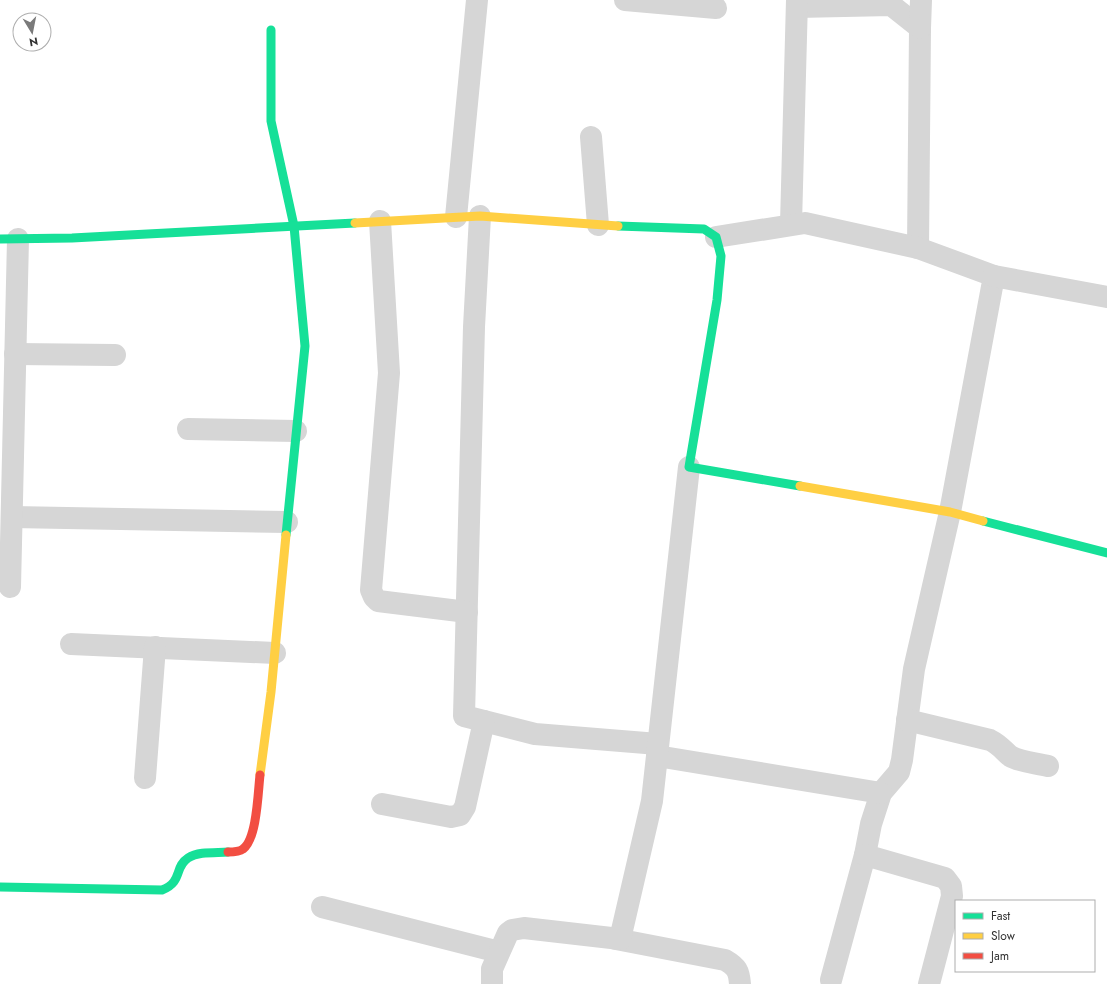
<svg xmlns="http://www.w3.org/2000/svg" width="1107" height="984" viewBox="0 0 1107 984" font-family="Jost,sans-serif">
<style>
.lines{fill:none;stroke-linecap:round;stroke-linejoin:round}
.street{stroke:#d6d6d6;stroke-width:22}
.fast{stroke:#16e098;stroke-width:9}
.slow{stroke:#ffcf43;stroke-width:9}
.jam{stroke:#f24e42;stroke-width:9}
</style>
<rect width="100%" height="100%" fill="#fff"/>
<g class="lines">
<g class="street">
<path d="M625,0L716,8"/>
<path d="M797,7L891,5L920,28L918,248"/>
<path d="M920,28L921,0"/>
<path d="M591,137L598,225"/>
<path d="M480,216L474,327L464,716L535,734L658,744"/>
<path d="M456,217L477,0"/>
<path d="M380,221L389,373L371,590L374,597L378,601L467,612"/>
<path d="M791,224L797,0"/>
<path d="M716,237L805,223L918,248L994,276L950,512L914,669L902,760L899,772L881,793L871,824L865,855L831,980"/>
<path d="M994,276L1107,297"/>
<path d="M15,354L115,355"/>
<path d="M188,429L296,431"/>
<path d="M12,517L287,522"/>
<path d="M10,587L18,239"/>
<path d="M71,644L275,653"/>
<path d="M907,720L990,740C1000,745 1003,750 1010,756C1020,762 1036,763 1048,766"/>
<path d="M657,756L881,793"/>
<path d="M145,778L155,647"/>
<path d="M382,804L451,817L460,815L465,807L484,721"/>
<path d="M865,855L945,878L951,886L952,896L929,984"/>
<path d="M322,907L499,952"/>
<path d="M616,939L725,960C737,967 739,971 740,984"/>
<path d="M492,984V969L508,933L512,930L524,928L620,939L652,801L689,467"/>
</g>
<g class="fast">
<path d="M271,30V121L294,226L305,346L286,535"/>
<path d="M618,226L704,229L716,237L721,256L717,300L689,467L800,486"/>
<path d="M0,239L72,238L355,223"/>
<path d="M983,521L1107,553"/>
<path d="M0,887L162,890C183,882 174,867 188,858C199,851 216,853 228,852"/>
</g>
<g class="slow">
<path d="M355,223L480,216L618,226"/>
<path d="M800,486L950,512L983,521"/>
<path d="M260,775L271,692L286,535"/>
</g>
<path class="jam" d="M228,852C233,852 239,852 243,849C257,839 258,792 260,775"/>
</g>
<rect x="955" y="900" width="140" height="72" fill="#ffffff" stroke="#adadad"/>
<rect x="963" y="913" width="20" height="6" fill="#16e098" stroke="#adadad"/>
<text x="991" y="920" font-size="12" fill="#323232">Fast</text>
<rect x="963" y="933" width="20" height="6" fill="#ffcf43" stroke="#adadad"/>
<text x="991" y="940" font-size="12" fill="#323232">Slow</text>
<rect x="963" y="953" width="20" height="6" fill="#f24e42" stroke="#adadad"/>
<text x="991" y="960" font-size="12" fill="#323232">Jam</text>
<g transform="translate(32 32) rotate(170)"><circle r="19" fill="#ffffff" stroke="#adadad"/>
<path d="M0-3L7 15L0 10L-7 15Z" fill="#7a7a7a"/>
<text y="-6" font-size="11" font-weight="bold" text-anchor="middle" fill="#323232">N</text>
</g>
</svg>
